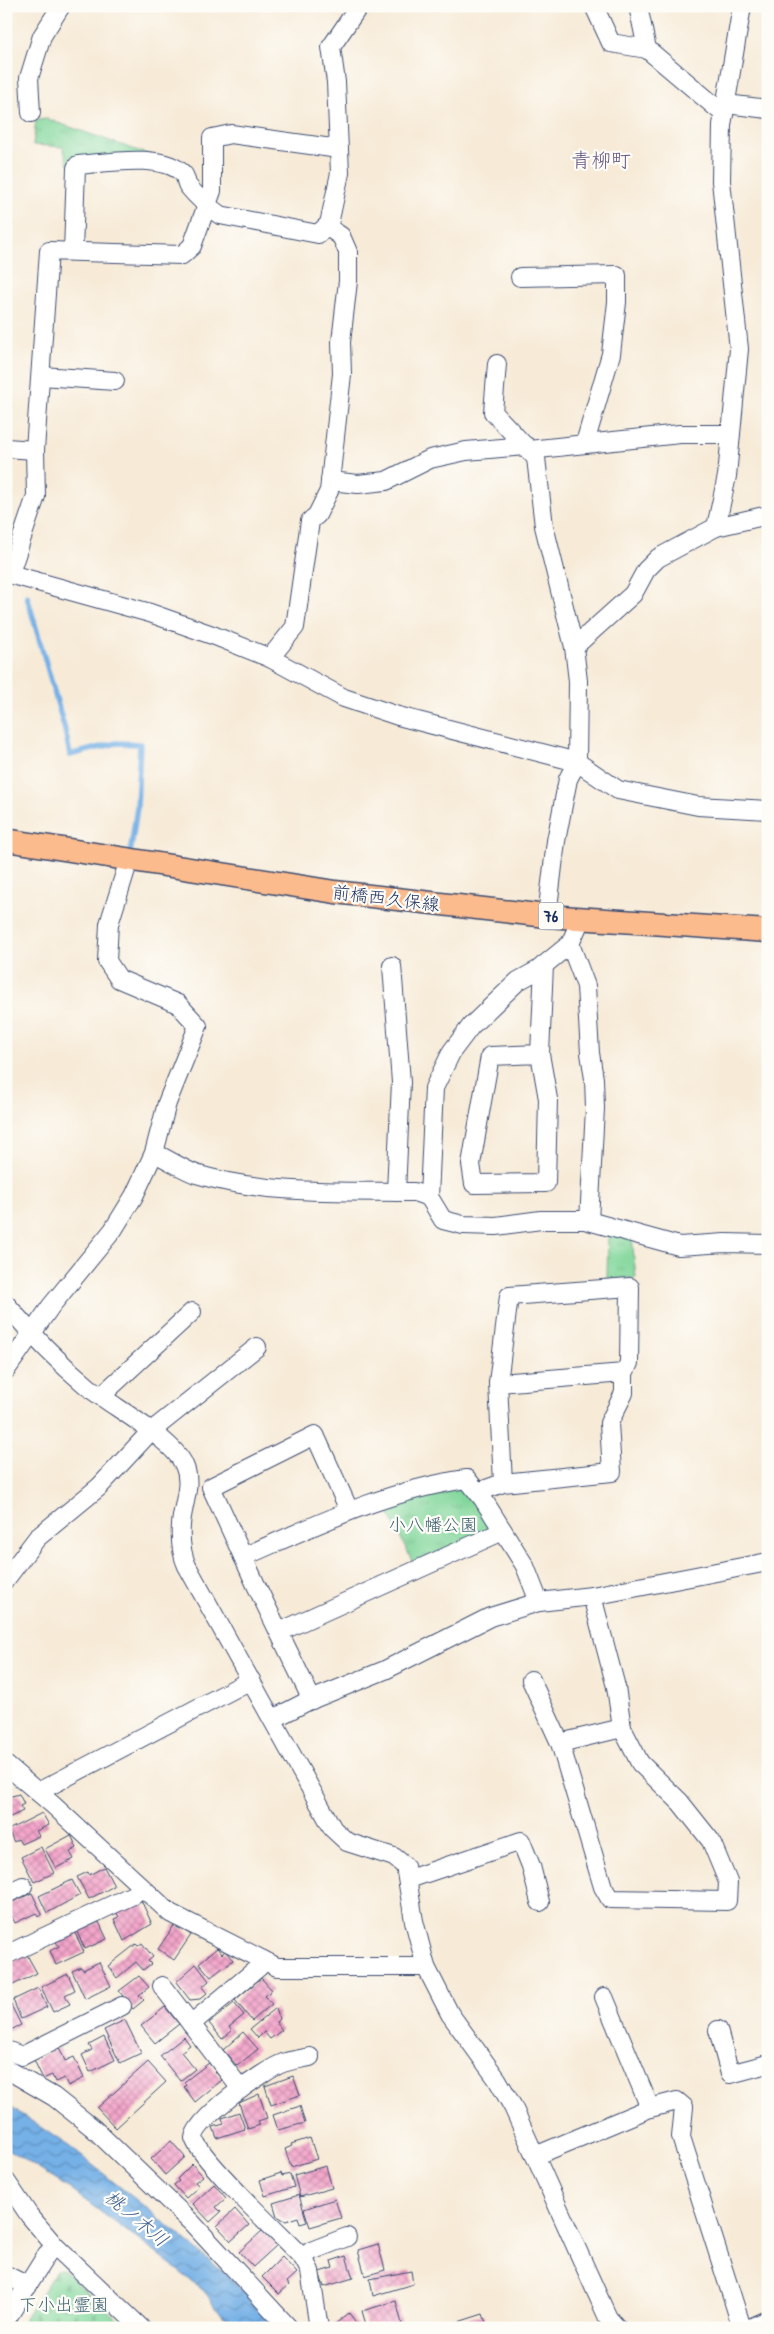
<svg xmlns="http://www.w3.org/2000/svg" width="774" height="2334" viewBox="0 0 774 2334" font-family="'Patrick Hand','Klee One',sans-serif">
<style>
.cemetery{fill:url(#cemetery-stones);stroke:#4e837c}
.park{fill:url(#park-tufts);stroke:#4e837c}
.water{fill:url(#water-waves);stroke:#4870a2}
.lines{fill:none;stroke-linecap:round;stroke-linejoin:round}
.stream{stroke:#74b0e6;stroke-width:5.5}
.building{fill:url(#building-cross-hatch)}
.minor-casing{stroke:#3c4b70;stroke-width:20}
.major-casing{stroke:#3c4b70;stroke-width:25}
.minor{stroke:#fff;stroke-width:18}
.major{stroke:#fbbb8d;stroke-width:22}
.labels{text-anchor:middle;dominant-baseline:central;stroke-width:4.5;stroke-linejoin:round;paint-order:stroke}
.shield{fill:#fdfcf7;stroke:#5f6c8c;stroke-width:1}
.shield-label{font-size:16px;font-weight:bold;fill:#1b2f5e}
.street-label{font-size:18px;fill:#1b2f5e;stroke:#fdfcf7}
.park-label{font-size:18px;fill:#3a6170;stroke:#fdfcf7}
.water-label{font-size:19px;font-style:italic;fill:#3a5c8e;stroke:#fdfcf7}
.quarter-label{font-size:20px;fill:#675984;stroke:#fdfcf7}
</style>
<defs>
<pattern id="cemetery-stones" width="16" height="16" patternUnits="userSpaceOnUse" patternTransform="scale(1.25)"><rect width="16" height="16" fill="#82d79b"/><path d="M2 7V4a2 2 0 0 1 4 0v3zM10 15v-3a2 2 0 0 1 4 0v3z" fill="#70b988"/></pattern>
<pattern id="park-tufts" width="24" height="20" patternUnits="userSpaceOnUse" patternTransform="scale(1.25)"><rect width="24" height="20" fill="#82d79b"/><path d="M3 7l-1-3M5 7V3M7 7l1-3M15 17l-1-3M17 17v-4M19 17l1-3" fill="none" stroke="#70b988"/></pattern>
<pattern id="water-waves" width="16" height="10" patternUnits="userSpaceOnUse" patternTransform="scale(1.25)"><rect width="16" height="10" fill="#74b0e6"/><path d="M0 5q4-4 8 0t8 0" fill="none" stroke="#5e90be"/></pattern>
<pattern id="building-cross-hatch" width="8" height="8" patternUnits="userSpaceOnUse" patternTransform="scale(1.25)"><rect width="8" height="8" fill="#f4a6ca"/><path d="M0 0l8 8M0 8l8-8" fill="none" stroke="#c588a7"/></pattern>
</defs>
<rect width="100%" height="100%" fill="#fdfcf7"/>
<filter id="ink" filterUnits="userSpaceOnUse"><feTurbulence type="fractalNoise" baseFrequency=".02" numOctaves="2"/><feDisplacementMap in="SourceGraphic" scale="10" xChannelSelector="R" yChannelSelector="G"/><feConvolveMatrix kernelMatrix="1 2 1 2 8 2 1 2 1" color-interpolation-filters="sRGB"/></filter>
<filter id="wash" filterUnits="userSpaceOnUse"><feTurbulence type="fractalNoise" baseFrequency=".0096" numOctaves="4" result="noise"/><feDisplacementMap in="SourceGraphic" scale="20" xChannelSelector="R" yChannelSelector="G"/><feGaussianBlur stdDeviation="1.12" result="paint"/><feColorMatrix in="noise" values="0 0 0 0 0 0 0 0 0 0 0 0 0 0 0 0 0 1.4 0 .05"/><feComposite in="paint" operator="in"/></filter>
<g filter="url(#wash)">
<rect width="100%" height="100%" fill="#f7ebd8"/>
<path class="cemetery" d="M63,2270L127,2328H18L56,2271Z"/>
<g class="park">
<path d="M47,119L156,157L68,164L63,147L33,145L36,120Z"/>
<path d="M608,1233L632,1237L636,1278L607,1279Z"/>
<path d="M466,1484L496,1531L415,1567L386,1507L422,1492Z"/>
</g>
<path class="water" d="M6,2104L70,2147L164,2222L236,2283L273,2328H232L204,2291L156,2253L70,2189L6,2148Z"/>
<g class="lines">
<path class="stream" d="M27,596L65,730L70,755L117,743L140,744L137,807L130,855"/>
</g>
<g id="blocks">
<g class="building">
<path d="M6,1792L8,1797L19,1794L24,1804L20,1806L23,1811L6,1819Z"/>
<path d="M42,1813L49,1825L36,1831L39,1836L21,1844L18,1839L14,1842L8,1830Z"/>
<path d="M71,1835L77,1848L70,1852L74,1859L56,1868L45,1849Z"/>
<path d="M41,1847L54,1873L34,1882L21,1857Z"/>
<path d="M104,1867L114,1886L89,1899L77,1877L88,1872L89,1875Z"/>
<path d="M72,1880L80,1895L47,1913L39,1896Z"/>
<path d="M32,1893L42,1914L38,1917L36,1913L15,1923L6,1905Z"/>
<path d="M141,1900L152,1924L124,1941L114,1919L119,1917L116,1912Z"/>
<path d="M99,1922L107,1939L85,1949L77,1932Z"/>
<path d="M175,1924L191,1935L174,1960L158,1949Z"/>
<path d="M75,1933L84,1952L56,1965L50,1951L59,1946L56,1942Z"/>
<path d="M142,1943L153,1957L148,1961L151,1964L143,1970L136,1962L117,1978L108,1966L136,1944L138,1946Z"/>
<path d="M217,1948L222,1954L225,1951L233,1960L211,1977L199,1963Z"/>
<path d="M27,1955L37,1973L7,1988L6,1965Z"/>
<path d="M99,1962L111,1986L85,1999L72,1971L81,1967L83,1970Z"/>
<path d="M196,1964L209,1981L202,1987L207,1993L200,1999L190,2000L176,1982Z"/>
<path d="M68,1974L75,1990L65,1995L70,2004L53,2012L41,1987Z"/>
<path d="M139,1976L149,1987L139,1995L144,2000L133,2009L119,1991Z"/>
<path d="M261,1978L272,1990L265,1996L272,2004L252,2021L235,2000Z"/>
<path d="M38,1988L47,2007L21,2019L13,2000Z"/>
<path d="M9,2001L21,2025L6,2032V2003Z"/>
<path d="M234,2003L244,2015L229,2027L232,2031L222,2039L209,2023Z"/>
<path d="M165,2007L179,2024L155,2043L141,2026Z"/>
<path d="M276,2008L279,2019L276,2022L282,2030L270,2039L264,2032L258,2038L250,2029Z"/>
<path d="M125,2020L141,2053L120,2063L104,2030Z"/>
<path d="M243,2032L258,2049L237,2066L223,2050Z"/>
<path d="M104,2037L115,2060L90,2072L82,2055L92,2050L89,2045Z"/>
<path d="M184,2037L190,2045L181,2052L195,2069L180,2081L160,2056Z"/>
<path d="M59,2047L65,2061L74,2057L84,2078L68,2086L64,2078L55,2082L52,2075L43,2079L34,2060Z"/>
<path d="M148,2062L166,2082L116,2128L97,2108Z"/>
<path d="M209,2063L222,2080L195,2102L184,2087L186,2085L184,2082Z"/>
<path d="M293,2076L300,2095L271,2105L265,2086Z"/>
<path d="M259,2094L267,2118L258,2121L260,2125L248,2129L239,2103Z"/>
<path d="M300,2106L305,2123L278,2130L273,2115Z"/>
<path d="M239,2112L245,2129L217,2138L213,2127L224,2124L222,2118Z"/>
<path d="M310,2138L317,2159L291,2167L285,2149L292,2146L291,2144Z"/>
<path d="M171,2141L185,2157L165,2175L151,2159Z"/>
<path d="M192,2164L203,2176L195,2182L199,2186L186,2198L174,2185L179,2181L177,2179Z"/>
<path d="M326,2166L332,2188L300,2197L294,2175Z"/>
<path d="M281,2173L282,2176L290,2174L294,2187L265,2196L260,2180Z"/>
<path d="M214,2184L226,2198L216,2207L221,2212L210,2222L193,2204Z"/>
<path d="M299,2195L307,2222L300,2224L298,2217L286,2221L277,2216L273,2203Z"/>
<path d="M335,2199L341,2218L310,2227L304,2209Z"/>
<path d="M235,2209L249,2225L231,2241L217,2226Z"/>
<path d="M263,2230L277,2245L253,2267L239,2252Z"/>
<path d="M378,2244L385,2270L365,2276L358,2250Z"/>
<path d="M346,2256L353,2278L324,2287L319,2272L333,2268L331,2261Z"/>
<path d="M282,2257L297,2273L287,2282L289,2285L279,2294L262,2277Z"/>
<path d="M411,2271L413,2284L373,2296L370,2279Z"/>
<path d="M396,2301L402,2324L389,2328H367L362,2311Z"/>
<path d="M349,2313L360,2328H330Z"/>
<path d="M483,2314L488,2328H456L455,2323Z"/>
</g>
</g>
</g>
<g filter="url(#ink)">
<use href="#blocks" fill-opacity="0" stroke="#3c4b70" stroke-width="1"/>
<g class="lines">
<g class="minor-casing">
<g id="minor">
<path d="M594,6L611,43L647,49"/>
<path d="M638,6L647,49L724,114"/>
<path d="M726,104L768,109"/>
<path d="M31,113L29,78L42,36L61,6"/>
<path d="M73,251L76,168L78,165C105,163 165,152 184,175C186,178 186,183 188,186C197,197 208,207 220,215L318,234L329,224L340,173L336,82L331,47L359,6"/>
<path d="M520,277L617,275V302L611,354L585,443"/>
<path d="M497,364L493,412L536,458L544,526L574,647"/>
<path d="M41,376L115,381"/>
<path d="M6,448L35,450"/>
<path d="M529,450L680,434H730"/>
<path d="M330,481L358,484L386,481L430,459L466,451L526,446"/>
<path d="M716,527L768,515"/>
<path d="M6,573L150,613L215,636L270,658L344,698L398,716L577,762L618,790L698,806L768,810"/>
<path d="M10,573L36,496L35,450L49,251L182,255L192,246L212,191V138L231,134L339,149"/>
<path d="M270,658L295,627L310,521L317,515L329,491L342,374L341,342L348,281V252L341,236L327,227"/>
<path d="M547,916L556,841L568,779L577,762L578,681L574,647L633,594L646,570L658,558L716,527L727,476L739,349L721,181L722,125L742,6"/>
<path d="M570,944L586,986L590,1053L594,1079L595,1108L589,1221"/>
<path d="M392,966L401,1082L396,1192"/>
<path d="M540,1054L490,1056L471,1164L474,1184L546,1183L548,1099L540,1054L544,965"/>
<path d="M154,1153C168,1159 182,1169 196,1174C265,1195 342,1191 414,1192L429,1197L443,1220L463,1225L496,1226L541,1220H585L679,1246L725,1243L768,1244"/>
<path d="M429,1197L434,1088L452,1051L471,1026L518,981L538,970L570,944L581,919"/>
<path d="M6,1304C31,1334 57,1361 87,1386C111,1406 172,1438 184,1465C193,1484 182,1506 181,1525C180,1540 181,1553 187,1566L333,1829L347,1842L394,1857L405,1866L414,1921L426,1967"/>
<path d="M6,1370L51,1306L113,1230L134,1196L154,1153L167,1103L198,1026L178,1004L119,979L107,961L109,924L129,860"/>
<path d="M498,1383L624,1373"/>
<path d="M101,1396L192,1312"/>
<path d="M478,1492L503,1483L498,1383L509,1296L630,1287L629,1363L624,1373V1393L609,1423L612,1472L503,1483"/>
<path d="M243,1557C316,1525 387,1490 467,1479L483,1499L525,1566L539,1602"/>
<path d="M6,1579L37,1538L99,1487L150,1432L257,1347"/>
<path d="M279,1632L503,1531"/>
<path d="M531,1680L560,1743L603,1887L610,1899L727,1901L728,1882L711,1841L680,1802L640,1763L622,1728L616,1687L592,1596"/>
<path d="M312,1700L256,1585L211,1487L315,1435L349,1510"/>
<path d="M273,1719L306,1702L385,1670L490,1617L539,1602L592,1596L768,1562"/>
<path d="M560,1743L622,1728"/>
<path d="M6,1765L53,1805L170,1913L277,1967H426L450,2014L497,2079L513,2107L608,2318L617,2328"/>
<path d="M38,1792L251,1680"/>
<path d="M409,1879L521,1841L531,1866L540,1902"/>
<path d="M6,1894L23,1886"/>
<path d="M6,1955L133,1895L141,1888"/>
<path d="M162,1986L241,2089"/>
<path d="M604,1997L650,2108"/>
<path d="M191,2024L259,1967L263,1960"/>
<path d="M718,2030L730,2074L768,2064"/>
<path d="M6,2050L22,2056L122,2006"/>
<path d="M310,2057C301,2059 291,2060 283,2063C264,2070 195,2119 194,2138C200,2160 283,2237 303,2258L310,2271L319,2328"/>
<path d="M6,2069L54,2097L93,2128L192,2223L289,2328"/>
<path d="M535,2156L650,2108L677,2101L684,2107L681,2137L742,2328"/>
<path d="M6,2181L29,2215L55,2246L141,2328"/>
<path d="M303,2258L311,2251L347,2237"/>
<path d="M6,2275L28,2286"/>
<path d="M6,2320L47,2254L55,2246"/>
<path d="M750,2328L768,2320"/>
</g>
</g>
<g class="major-casing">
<path id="major" d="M6,840L335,892L547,916L768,931"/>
</g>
<use href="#minor" class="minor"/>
<use href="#major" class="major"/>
</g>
</g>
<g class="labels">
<rect class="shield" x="538.5" y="902.5" width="25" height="27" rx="4"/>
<g class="shield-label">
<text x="551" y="916">76</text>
</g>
<g class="street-label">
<text transform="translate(386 898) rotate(7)">前橋西久保線</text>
</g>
<g class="park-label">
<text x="433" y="1524">小八幡公園</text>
<text x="64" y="2304">下小出霊園</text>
</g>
<g class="water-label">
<text transform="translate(137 2218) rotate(40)">桃ノ木川</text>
</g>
<g class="quarter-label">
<text x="601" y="159">青柳町</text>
</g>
</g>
<rect width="774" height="2334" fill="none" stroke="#fdfcf7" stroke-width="25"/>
</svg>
